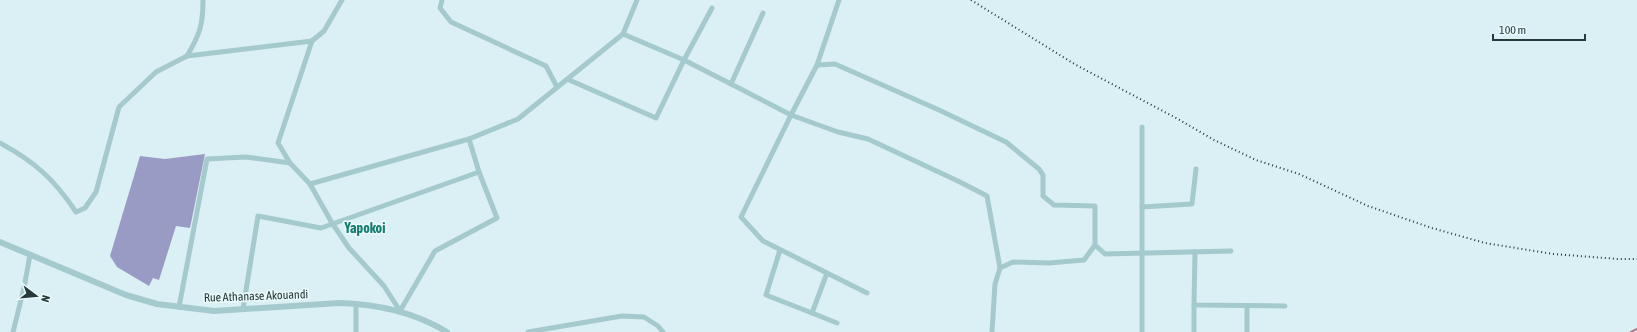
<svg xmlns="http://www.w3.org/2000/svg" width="1637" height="332" viewBox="0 0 1637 332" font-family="'Asap Condensed',sans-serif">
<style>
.green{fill:#999bc5}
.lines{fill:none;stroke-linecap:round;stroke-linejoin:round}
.stream{stroke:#b4778b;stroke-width:2}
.minor{stroke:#a5cace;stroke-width:5}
.tertiary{stroke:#a5cace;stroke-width:6}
.rail{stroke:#273938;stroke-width:2;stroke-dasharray:1 3;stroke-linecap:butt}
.labels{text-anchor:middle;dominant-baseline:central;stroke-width:3.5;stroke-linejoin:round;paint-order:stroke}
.street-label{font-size:12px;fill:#273938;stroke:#e8f8fb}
.quarter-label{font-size:14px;font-weight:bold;fill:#177d70;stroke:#e8f8fb}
</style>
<rect width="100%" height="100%" fill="#dbf0f4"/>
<path class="green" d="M205,154L190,228L176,226L159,280L153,278L149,286L117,267L110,256L140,156L165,159Z"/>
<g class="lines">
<path class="stream" d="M1631,332L1637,329"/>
<g class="minor">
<path d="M342,0L324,31L312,41L278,143L290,163L310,184L332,223L349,248L384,286L400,311L435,251L497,218L479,172L469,139"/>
<path d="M442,0L440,8L451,22L546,66L557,87"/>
<path d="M712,8L684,60L731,84"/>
<path d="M763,13L731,84L791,115L817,65L839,0"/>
<path d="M187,56C200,34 203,25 203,0"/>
<path d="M817,65L835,64L939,110L1006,142L1039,169L1043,175V196L1054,205L1095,206V245L1105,254L1231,251"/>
<path d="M567,79L656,118L684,60L623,34"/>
<path d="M0,143C35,162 54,179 76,212L85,208L96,192L119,107L156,72L187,56L312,41"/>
<path d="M310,184L469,139L518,119L623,34L637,0"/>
<path d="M1142,207L1192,204L1196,169"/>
<path d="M780,250L766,295L812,313"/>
<path d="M1195,252L1194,305L1285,306"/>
<path d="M827,273L812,313L837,323"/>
<path d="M867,293L763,241L741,217L791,115L838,132L868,139L960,182L987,196L1000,268"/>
<path d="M356,304V332"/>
<path d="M179,307L207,159L246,157L290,163"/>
<path d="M243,309L258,216L321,228L479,172"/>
<path d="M13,332L24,288L30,255"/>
<path d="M528,332L622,316L644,317L658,326L663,332"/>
<path d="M992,332L995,284L1000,268L1013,262L1049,263L1084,260L1095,245"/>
<path d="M1142,332V127"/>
<path d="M1194,332V305"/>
<path d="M1247,332V306"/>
</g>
<path class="tertiary" d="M0,242L126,295L157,304L214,311L339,303C378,304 414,312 447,332"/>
<path class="rail" d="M971,0L1076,65L1178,119L1214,140L1256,160L1299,174L1368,206L1432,228L1485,243L1553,254L1618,259H1637"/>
</g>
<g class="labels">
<g class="street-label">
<text transform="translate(256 296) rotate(-2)">Rue Athanase Akouandi</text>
</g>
<g class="quarter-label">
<text x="365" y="228">Yapokoi</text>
</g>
</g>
<g transform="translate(36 296) rotate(106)" stroke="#e8f8fb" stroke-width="3" paint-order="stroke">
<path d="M0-3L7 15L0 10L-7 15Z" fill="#273938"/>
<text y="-6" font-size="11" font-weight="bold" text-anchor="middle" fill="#273938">N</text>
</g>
<path d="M1493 34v6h92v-6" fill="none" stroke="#273938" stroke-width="2"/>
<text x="1499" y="34" font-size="12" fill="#273938" stroke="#e8f8fb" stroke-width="3" paint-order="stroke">100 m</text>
</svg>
